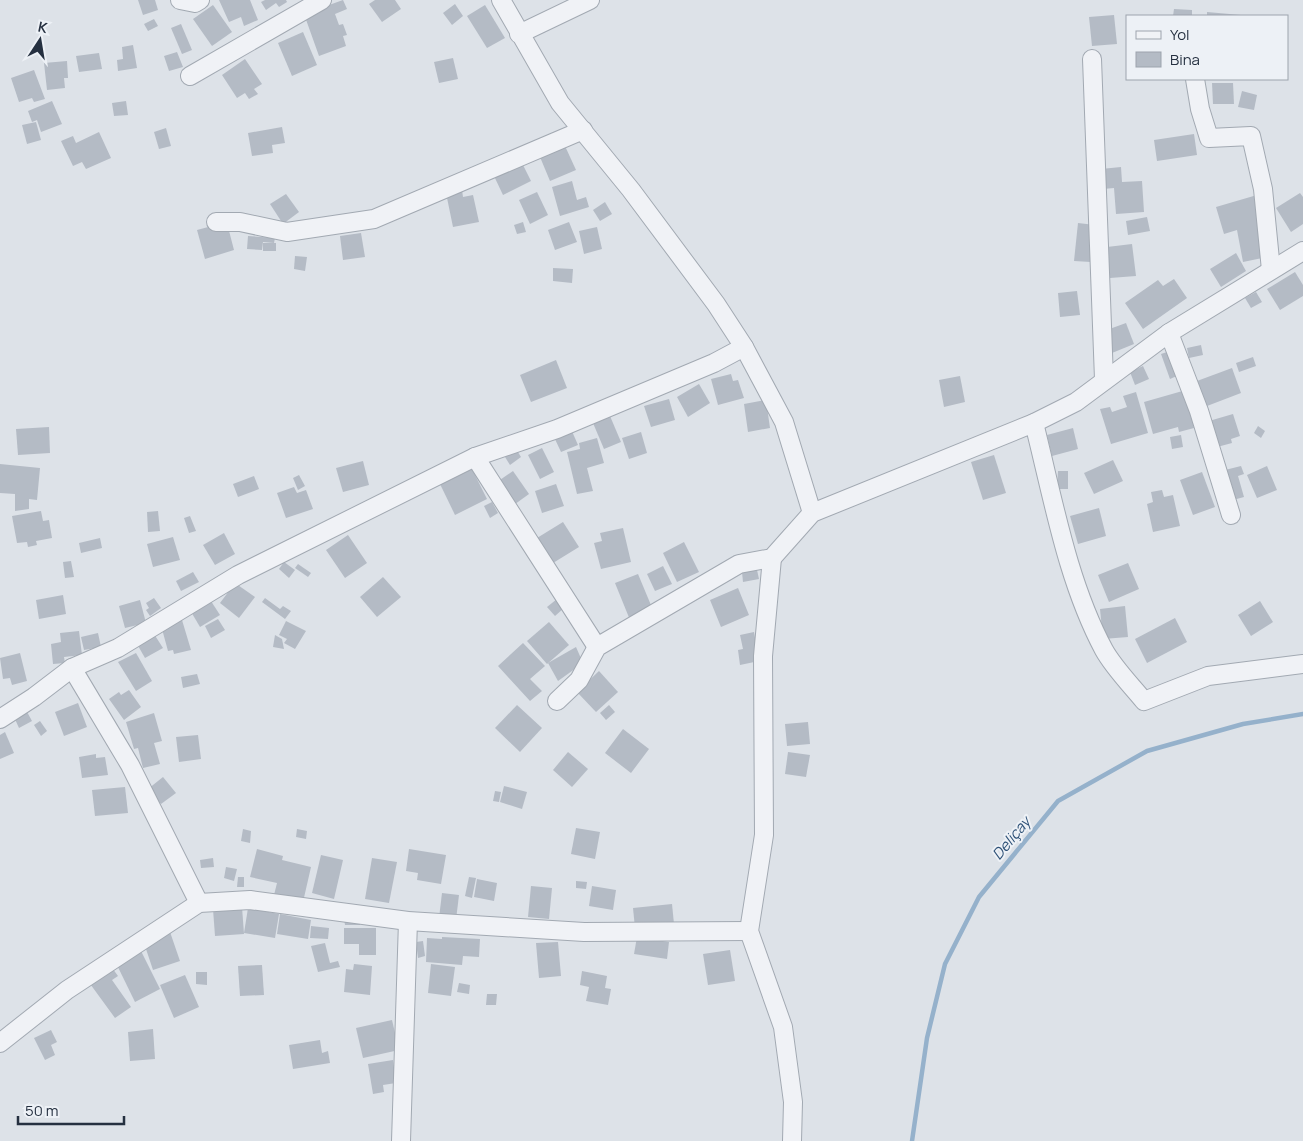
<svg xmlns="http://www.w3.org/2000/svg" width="1303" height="1141" viewBox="0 0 1303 1141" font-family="Manrope,sans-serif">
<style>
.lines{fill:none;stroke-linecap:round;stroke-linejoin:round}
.stream{stroke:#95b1cb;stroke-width:4.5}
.building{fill:#b4bbc5}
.minor-casing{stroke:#a2a9b2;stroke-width:20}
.minor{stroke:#f0f2f6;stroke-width:18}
.labels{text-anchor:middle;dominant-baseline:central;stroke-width:4;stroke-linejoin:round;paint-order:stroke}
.water-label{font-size:15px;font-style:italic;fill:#2d5076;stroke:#edf1f6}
</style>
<rect width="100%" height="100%" fill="#dde2e8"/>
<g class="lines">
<path class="stream" d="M912,1141L927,1038L945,964L979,897L1058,801L1147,751L1243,724L1303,714"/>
</g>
<g class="building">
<path d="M138,0H155L158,10L143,15Z"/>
<path d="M219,0H250L258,20L244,26L241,17L229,22Z"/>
<path d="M265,0H286L287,2L279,7L276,3L266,10L261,2Z"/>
<path d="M343,0L347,9L335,14L339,25L343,24L347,35L343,36L346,46L319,56L304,14Z"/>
<path d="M375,0H395L401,9L382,22L369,4Z"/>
<path d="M455,4L463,16L452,25L443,13Z"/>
<path d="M213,5L232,32L212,46L193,19Z"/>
<path d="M485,5L505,38L487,48L467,16Z"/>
<path d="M1174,9L1192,10V16H1173Z"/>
<path d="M1207,12L1241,15V16H1207Z"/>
<path d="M1114,15L1117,44L1092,46L1089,17Z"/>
<path d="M154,19L158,26L148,31L144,24Z"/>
<path d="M181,24L192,50L182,54L171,28Z"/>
<path d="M303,32L317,65L292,76L278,43Z"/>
<path d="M133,45L137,68L118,71L117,60L123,59L122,47Z"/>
<path d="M177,52L183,67L169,71L164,56Z"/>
<path d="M99,53L102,69L79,72L76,56Z"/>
<path d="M453,58L458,79L439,83L434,62Z"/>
<path d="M245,59L262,84L254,89L258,94L249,99L245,93L237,98L222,75Z"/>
<path d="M67,61L68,78H64L65,88L47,90L44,63Z"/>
<path d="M34,70L45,99L34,102L32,98L19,102L11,78Z"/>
<path d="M1212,83H1233L1234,104H1213Z"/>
<path d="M1242,91L1257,95L1254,110L1238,107Z"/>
<path d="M52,101L62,124L41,132L37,120L32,122L28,111Z"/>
<path d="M126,101L128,115L114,116L112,103Z"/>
<path d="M36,122L41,140L27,144L22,125Z"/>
<path d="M282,127L285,143L272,145L273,153L252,156L248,133Z"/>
<path d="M166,128L171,146L159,149L154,132Z"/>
<path d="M99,132L111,158L86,169L82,162L73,166L61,141L73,136L76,143Z"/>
<path d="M1194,134L1197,155L1157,161L1154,140Z"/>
<path d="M565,146L576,170L550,181L540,157Z"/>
<path d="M522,163L531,181L503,195L494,176Z"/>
<path d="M1121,167L1122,182L1142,181L1144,212L1116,214L1114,188L1103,189L1101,169Z"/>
<path d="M572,181L577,200L586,197L589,207L560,216L552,187Z"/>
<path d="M462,190L463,197L473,195L479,222L453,227L446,193Z"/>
<path d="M537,192L548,215L530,224L519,200Z"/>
<path d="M1300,193L1303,197V224L1291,232L1276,208Z"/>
<path d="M286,194L299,212L283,224L270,204Z"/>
<path d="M1257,195L1267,257L1243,262L1237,230L1224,234L1216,207Z"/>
<path d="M605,202L612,214L600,221L593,210Z"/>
<path d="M1147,217L1150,231L1128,235L1126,221Z"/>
<path d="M523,222L526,232L517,234L514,225Z"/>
<path d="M569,222L577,242L555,250L548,230Z"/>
<path d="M1078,223L1095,225L1091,262L1074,261Z"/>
<path d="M212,226L213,231L228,227L234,250L205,259L197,230Z"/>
<path d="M597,227L602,249L584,254L579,231Z"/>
<path d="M361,233L365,257L343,260L340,236Z"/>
<path d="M248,236L275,238L274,243L263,242L262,250L247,249Z"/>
<rect x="263" y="243" width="13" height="8"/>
<path d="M1132,244L1136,276L1110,278L1107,247Z"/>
<path d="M1236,253L1246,271L1221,287L1210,269Z"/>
<path d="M295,256L307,257L305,271L294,269Z"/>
<path d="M553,268L573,269L572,283L553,281Z"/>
<path d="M1295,272L1303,285V296L1280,310L1267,289Z"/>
<path d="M1174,279L1187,298L1143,329L1125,303L1158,280L1163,286Z"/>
<path d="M1077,291L1080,315L1060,317L1058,293Z"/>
<path d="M1256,292L1262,302L1251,308L1245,298Z"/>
<path d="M1126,323L1134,344L1112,353L1104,331Z"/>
<path d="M1201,345L1203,355L1189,358L1187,348Z"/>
<path d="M1170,351L1179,375L1170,379L1161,354Z"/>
<path d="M1253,357L1256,366L1239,372L1236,363Z"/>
<path d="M556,360L567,388L531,402L520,375Z"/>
<path d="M1143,366L1149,379L1135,385L1130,372Z"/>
<path d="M1232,368L1241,393L1207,406L1197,381Z"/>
<path d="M731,374L733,381L738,380L744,398L718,405L711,379Z"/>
<path d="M960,376L965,402L944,407L939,380Z"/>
<path d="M699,384L710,403L688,417L677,397Z"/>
<path d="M1186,390L1194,428L1179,432L1178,427L1153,434L1144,402Z"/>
<path d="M1136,392L1148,433L1111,444L1100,409L1110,407L1112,412L1127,407L1123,396Z"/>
<path d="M669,399L675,420L651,427L644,406Z"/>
<path d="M766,400L770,428L748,432L744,404Z"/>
<path d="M1233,414L1240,436L1231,439L1232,443L1217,447L1209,421Z"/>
<path d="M610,416L621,442L604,449L593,423Z"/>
<path d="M1258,426L1265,431L1261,438L1254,433Z"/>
<path d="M49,427L50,453L18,455L16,429Z"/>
<path d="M1073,428L1078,449L1052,456L1047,435Z"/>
<path d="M571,429L578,445L561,452L554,437Z"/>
<path d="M641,432L647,453L629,459L622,438Z"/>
<path d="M1181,435L1183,447L1172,449L1170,437Z"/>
<path d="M597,438L604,463L587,468L593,491L577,494L567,452L580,449L579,443Z"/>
<path d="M542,448L554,472L540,479L528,455Z"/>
<path d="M516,449L521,457L510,465L505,457Z"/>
<path d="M994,455L1006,493L983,500L971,462Z"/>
<path d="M1113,460L1123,481L1094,494L1084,473Z"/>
<path d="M363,461L369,485L343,492L336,468Z"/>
<path d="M0,464L40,468L37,500L29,499V509L15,511V494L0,493Z"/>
<path d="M1241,466L1244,474L1238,476L1244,497L1233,500L1225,470Z"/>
<path d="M1267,466L1277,490L1257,498L1247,475Z"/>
<path d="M472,469L487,499L455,515L440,484Z"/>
<path d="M513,471L529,494L511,507L494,484Z"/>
<path d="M1058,471H1068V489H1057Z"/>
<path d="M1202,472L1215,507L1193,515L1180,480Z"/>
<path d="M299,475L305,486L298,490L293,478Z"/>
<path d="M254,476L259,489L238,497L233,484Z"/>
<path d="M556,484L564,506L542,513L535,491Z"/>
<path d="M294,487L297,493L306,490L313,509L286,518L277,493Z"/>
<path d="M1162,490L1164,497L1173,495L1180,526L1153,532L1147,504L1153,502L1151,492Z"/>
<path d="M492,502L498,513L490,518L484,506Z"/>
<path d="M1099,508L1106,536L1078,544L1070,516Z"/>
<path d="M41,511L43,521L49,520L52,538L36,541L37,545L28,547L27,542L17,543L12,516Z"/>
<path d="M158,511L160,531L148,532L147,512Z"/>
<path d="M190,516L196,531L189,533L184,518Z"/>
<path d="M563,522L579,547L553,563L537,538Z"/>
<path d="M623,528L631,562L601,569L594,543L602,541L600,533Z"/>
<path d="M224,533L235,554L215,565L203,545Z"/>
<path d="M348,535L367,563L345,578L326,550Z"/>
<path d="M173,537L180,560L153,567L147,544Z"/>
<path d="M100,538L102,548L81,553L79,543Z"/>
<path d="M684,542L699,572L677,582L663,553Z"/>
<path d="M71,561L74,577L65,578L63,562Z"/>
<path d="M284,562L295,570L289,578L279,569Z"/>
<path d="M1128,563L1139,589L1109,602L1098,575Z"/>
<path d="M298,564L311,573L308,577L295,568Z"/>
<path d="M663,566L672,584L655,591L647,574Z"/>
<path d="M757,570L759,579L743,582L742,572Z"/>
<path d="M193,572L199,582L181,591L176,581Z"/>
<path d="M638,574L653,610L630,620L615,583Z"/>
<path d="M383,577L401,597L377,617L360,597Z"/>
<path d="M235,583L255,597L239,618L220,603Z"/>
<path d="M738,588L749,615L721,627L710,600Z"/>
<path d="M63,595L66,614L39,619L36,600Z"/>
<path d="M154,598L161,608L150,616L146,610L149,608L146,603Z"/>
<path d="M209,598L220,615L200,627L190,610Z"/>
<path d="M265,598L280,609L283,606L291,611L285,619L262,602Z"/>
<path d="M557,599L564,608L555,616L547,607Z"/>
<path d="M140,600L146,623L125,628L119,606Z"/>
<path d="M1260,601L1273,622L1251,636L1238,615Z"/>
<path d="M1125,606L1128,637L1103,639L1100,609Z"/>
<path d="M1175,618L1187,642L1147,663L1135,639Z"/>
<path d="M218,619L225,630L211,638L205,626Z"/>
<path d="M182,620L191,650L174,654L173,650L168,651L162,629L168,624Z"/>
<path d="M286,621L306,631L295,649L284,643L287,639L279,635Z"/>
<path d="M549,622L569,645L547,664L527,641Z"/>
<path d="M79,631L82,655L64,657L65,663L53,664L51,644L61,642L60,633Z"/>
<path d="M754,632L759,661L740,665L738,650L743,649L740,635Z"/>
<path d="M98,633L101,647L84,650L81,637Z"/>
<path d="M154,634L163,648L145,658L137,644Z"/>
<path d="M275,635L282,639L284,649L273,647Z"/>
<path d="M523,643L545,666L530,679L542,691L530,701L498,666Z"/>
<path d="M576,647L583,663L558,681L548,663Z"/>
<path d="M20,653L27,681L12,685L10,678L3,679L0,658Z"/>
<path d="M136,653L152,681L136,691L118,662Z"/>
<path d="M599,671L618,692L596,712L577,692Z"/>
<path d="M197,674L200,684L183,688L181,677Z"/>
<path d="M129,690L141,707L124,720L109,699L119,692L121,695Z"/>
<path d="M78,703L87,727L64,736L55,712Z"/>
<path d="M517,705L542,728L520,752L495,728Z"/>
<path d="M609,705L615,712L606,720L600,713Z"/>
<path d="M26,710L32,721L19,728L14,717Z"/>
<path d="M154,713L162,741L154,743L160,764L143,768L138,748L134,749L126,722Z"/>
<path d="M40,721L47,731L41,736L34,725Z"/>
<path d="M808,722L810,744L787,746L785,724Z"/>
<path d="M623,729L649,749L631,773L605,753Z"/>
<path d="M5,732L14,753L0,759V735Z"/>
<path d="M198,735L201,759L179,762L176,737Z"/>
<path d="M568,752L588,769L572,787L553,770Z"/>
<path d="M788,752L810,755L806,777L785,774Z"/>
<path d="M96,754V758L105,757L108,775L82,778L79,757Z"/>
<path d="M163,777L176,793L161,804L148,789Z"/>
<path d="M504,786L527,792L522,809L500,802Z"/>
<path d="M125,787L128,813L95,816L92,790Z"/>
<path d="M495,791L501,792L499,802L493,801Z"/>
<path d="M576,828L600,832L595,859L571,854Z"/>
<path d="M243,829L251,831L250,843L241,841Z"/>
<path d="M297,829L307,831L306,839L296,837Z"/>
<path d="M257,849L283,856L282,860L311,867L303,902L274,895L277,883L250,877Z"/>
<path d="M409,849L446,855L441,884L417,880L418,873L406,871Z"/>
<path d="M321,855L343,860L334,899L312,893Z"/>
<path d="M213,858L214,867L201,868L200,860Z"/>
<path d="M372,858L397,862L389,903L365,899Z"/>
<path d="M226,867L237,869L234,881L224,878Z"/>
<path d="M238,877H244V887H237Z"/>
<path d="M469,877L476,878L472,898L465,896Z"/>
<path d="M477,879L497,883L494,901L474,897Z"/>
<path d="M576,881L587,882L586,889L576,888Z"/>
<path d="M531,886L552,888L549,919L528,917Z"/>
<path d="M592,886L616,890L613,910L589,906Z"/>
<path d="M442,893L459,895L456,920L439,918Z"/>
<path d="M672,904L674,924L635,928L633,908Z"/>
<path d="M242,907L244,934L215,936L213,909Z"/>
<path d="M248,908L279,914L275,938L244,933Z"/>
<path d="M280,914L311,920L308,939L277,934Z"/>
<path d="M344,918L360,919V925H345Z"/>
<path d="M311,926L329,928L328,939L310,938Z"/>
<path d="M344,928H376V955H359V944H344Z"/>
<path d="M170,932L180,961L153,970L143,940Z"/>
<path d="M442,937L480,939L479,957L463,956L462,965L426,962L427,938L442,939Z"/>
<path d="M637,937L669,942L667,959L634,954Z"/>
<path d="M423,941L425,956L418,958L416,942Z"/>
<path d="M558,942L561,976L539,978L536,943Z"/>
<path d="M325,943L330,963L338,961L340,967L318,972L311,946Z"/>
<path d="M140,949L160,989L135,1002L115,961Z"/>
<path d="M730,950L735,981L708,985L703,954Z"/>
<path d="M354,964L372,966L370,995L344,992L346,969L353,970Z"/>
<path d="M431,964L455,967L451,996L428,993Z"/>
<path d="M110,965L118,976L112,980L131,1007L115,1018L88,981Z"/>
<path d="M262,965L264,995L240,996L238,966Z"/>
<path d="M582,971L607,976L605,988L611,989L608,1005L586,1001L589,987L580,985Z"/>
<path d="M196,972H207V985L196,984Z"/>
<path d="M185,975L199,1007L174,1018L160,985Z"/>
<path d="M459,983L470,985L469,994L457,992Z"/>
<path d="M487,994H497L496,1005H486Z"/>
<path d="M392,1020L399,1050L363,1058L356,1028Z"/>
<path d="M153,1029L155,1059L130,1061L128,1032Z"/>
<path d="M51,1030L57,1042L51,1045L55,1055L45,1060L34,1038Z"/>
<path d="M320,1040L322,1053L328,1051L330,1063L293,1069L289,1045Z"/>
<path d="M393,1060L396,1083L383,1085L384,1092L373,1094L368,1064Z"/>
</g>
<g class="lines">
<g class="minor-casing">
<g id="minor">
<path d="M180,0L195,3L200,0"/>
<path d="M501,0L560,103L631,190L716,304L744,347L784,422L812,513"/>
<path d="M519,34L590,0"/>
<path d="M1092,59L1104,379"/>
<path d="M190,76L322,0"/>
<path d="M1195,79L1200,109L1209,138L1251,136L1263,189L1271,270"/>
<path d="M216,222H240L287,232L374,219L583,130"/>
<path d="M1169,333L1199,411L1231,515"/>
<path d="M1034,423C1053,498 1067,581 1104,650C1114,668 1131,685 1144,701L1208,676L1303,664"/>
<path d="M475,457L597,647"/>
<path d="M772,558L763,656L764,835L749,931L783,1027L793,1102L792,1141"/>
<path d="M72,668L130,765L199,903"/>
<path d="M557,701L579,680L597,647L739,564L772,558L812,513L1034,423L1076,402L1169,333L1303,251"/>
<path d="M0,719L34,697L72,668L118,648L238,575L475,457L557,429L714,363L744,347"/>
<path d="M0,1043L67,990L199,903L250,900L408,921L584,932L749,931"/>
<path d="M401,1141L408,921"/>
</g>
</g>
<use href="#minor" class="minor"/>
</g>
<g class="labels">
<g class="water-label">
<text transform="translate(1011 838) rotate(-50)">Deliçay</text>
</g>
</g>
<rect x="1126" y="15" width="162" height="65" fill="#edf1f6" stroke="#9da4ad"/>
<rect x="1136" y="31" width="25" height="8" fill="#f0f2f6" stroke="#9da4ad"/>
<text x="1170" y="40" font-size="15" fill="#253040">Yol</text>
<rect x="1136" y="52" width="25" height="15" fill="#b4bbc5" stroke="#9da4ad"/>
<text x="1170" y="65" font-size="15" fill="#253040">Bina</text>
<g transform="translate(40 40) rotate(12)" stroke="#edf1f6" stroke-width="4" paint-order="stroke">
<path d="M0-4L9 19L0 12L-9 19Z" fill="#253040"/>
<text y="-8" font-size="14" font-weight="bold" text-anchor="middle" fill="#253040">K</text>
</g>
<path d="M18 1116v8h106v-8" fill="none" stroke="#253040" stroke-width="2.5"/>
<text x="25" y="1116" font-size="15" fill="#253040" stroke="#edf1f6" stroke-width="4" paint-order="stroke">50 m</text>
</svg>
